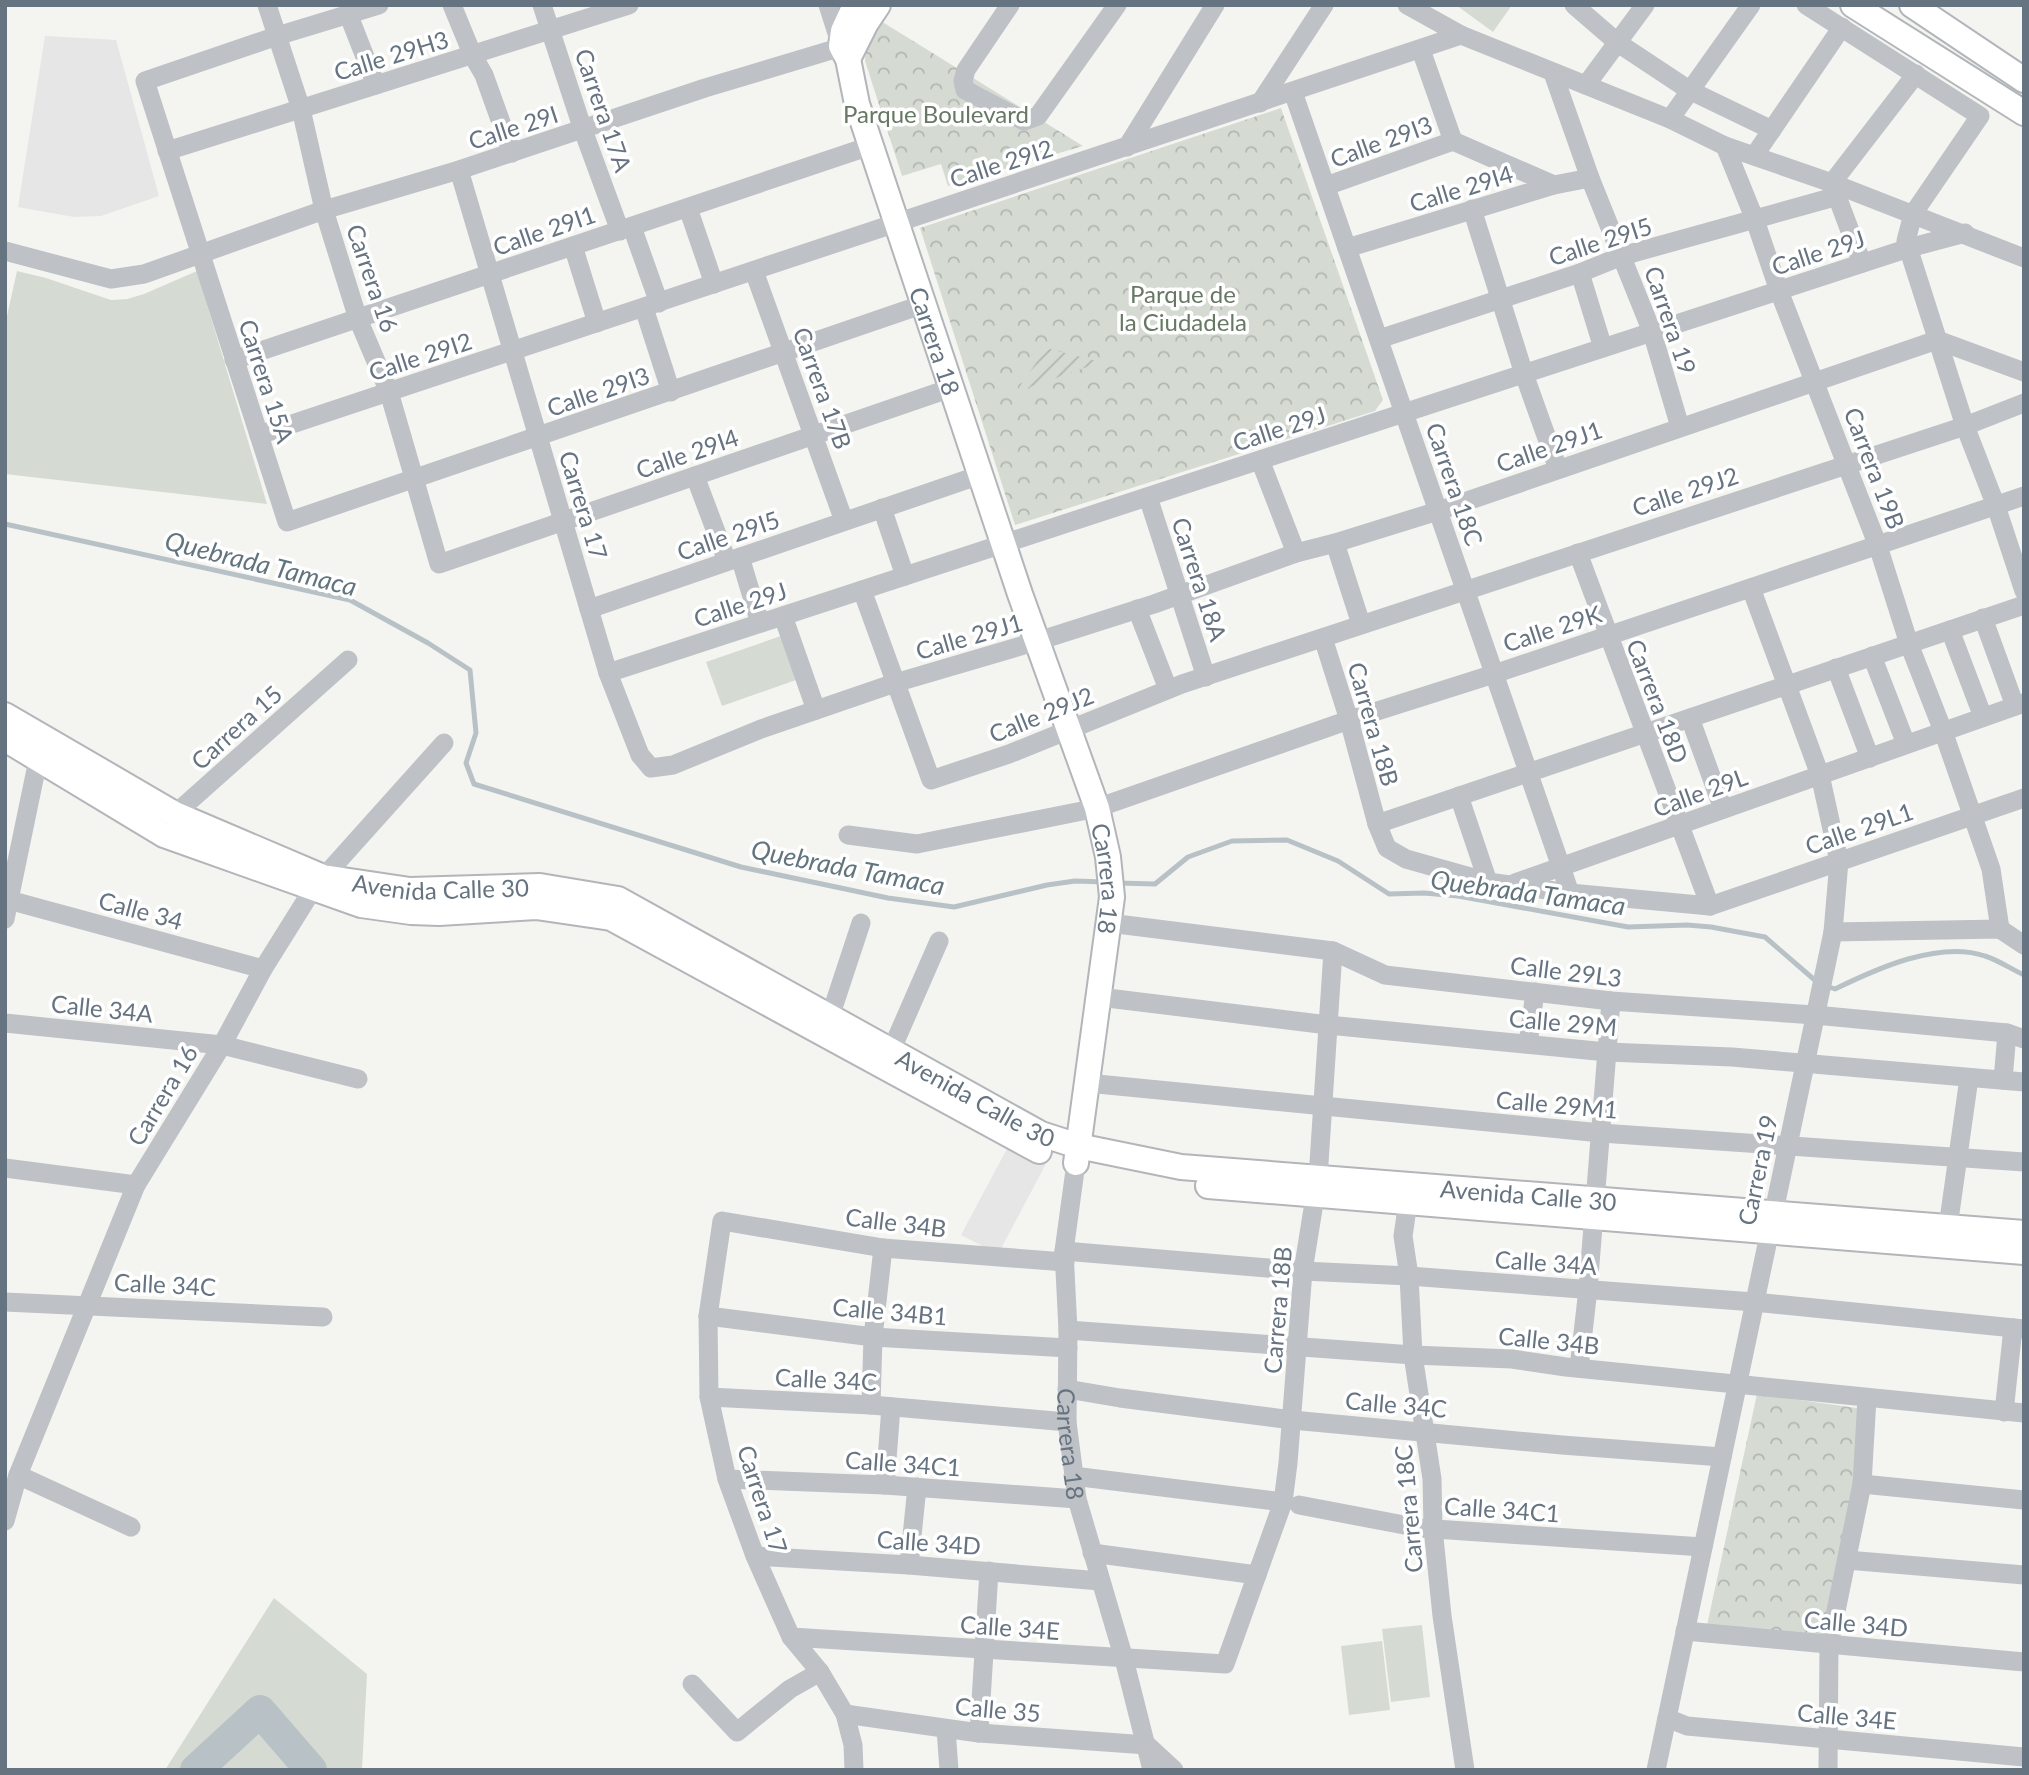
<svg xmlns="http://www.w3.org/2000/svg" width="2029" height="1775" viewBox="0 0 2029 1775" font-family="Lato,sans-serif">
<style>
.built{fill:#e5e6e5}
.grass{fill:#d5dbd3}
.forest{fill:url(#forest-crowns)}
.garden{fill:url(#garden-furrows)}
.lines{fill:none;stroke-linecap:round;stroke-linejoin:round}
.stream{stroke:#b8c2c6;stroke-width:5}
.river{stroke:#b8c2c6;stroke-width:32}
.major-casing{stroke:#b2b5b9;stroke-width:28}
.minor{stroke:#bec1c5;stroke-width:19}
.major{stroke:#fff;stroke-width:24}
.labels{text-anchor:middle;dominant-baseline:central;stroke-width:7;stroke-linejoin:round;paint-order:stroke}
.street-label{font-size:24px;fill:#667380;stroke:#fff}
.park-label{font-size:24px;fill:#677864;stroke:#fff}
.water-label{font-size:26px;font-style:italic;fill:#62747d;stroke:#fff}
</style>
<defs>
<pattern id="forest-crowns" width="20" height="18" patternUnits="userSpaceOnUse" patternTransform="scale(1.75)"><rect width="20" height="18" fill="#d5dbd3"/><path d="M2 6a3 3 0 1 1 6 0M12 15a3 3 0 1 1 6 0" fill="none" stroke="#b1b6b0"/></pattern>
<pattern id="garden-furrows" width="10" height="10" patternUnits="userSpaceOnUse" patternTransform="scale(1.75)"><rect width="10" height="10" fill="#d5dbd3"/><path d="M-1 1l2-2M0 10L10 0M9 11l2-2" fill="none" stroke="#b1b6b0"/></pattern>
</defs>
<rect width="100%" height="100%" fill="#f4f5f1"/>
<g class="built">
<path d="M45,36L116,40L159,196L101,216L74,217L18,207Z"/>
<path d="M1010,1143L1047,1162L998,1254L961,1235Z"/>
</g>
<g class="grass">
<path d="M1456,5H1512L1493,32Z"/>
<path d="M17,271L46,278L111,300L127,299L144,294L197,271L267,504L5,474V325Z"/>
<path d="M781,636L796,680L722,706L706,662Z"/>
<path d="M274,1598L367,1674L362,1770H165Z"/>
<path d="M1422,1625L1430,1697L1391,1702L1382,1629Z"/>
<path d="M1382,1641L1390,1710L1349,1715L1341,1646Z"/>
</g>
<g class="forest">
<path d="M876,18L1083,146L948,186L941,164L902,176L865,61L866,36Z"/>
<path d="M1281,108L1383,400L1375,411L1015,525L920,228Z"/>
<path d="M1757,1394L1864,1409L1832,1637L1706,1630Z"/>
</g>
<path class="garden" d="M1046,348L1101,362L1016,392Z"/>
<g class="lines">
<g class="stream">
<path d="M5,524L350,600L428,643L470,670L476,733L466,763L474,784L741,867L888,898L954,907L1047,885L1075,881L1105,882"/>
<path d="M1118,883L1155,884L1188,857L1232,841L1287,840L1338,861L1389,894L1424,893L1458,896L1628,927L1687,925L1711,927L1765,937L1817,982"/>
<path d="M1826,986L1835,989C1876,969 1939,940 1985,956C1998,960 2011,969 2024,975"/>
</g>
<path class="river" d="M196,1770L260,1711L311,1770"/>
<g class="major-casing">
<g id="major">
<path id="s2" d="M855,5L843,31L841,46L848,59L857,104L1020,594L1097,808L1108,857L1112,897L1076,1163"/>
<path d="M1853,5L2024,113"/>
<path d="M1912,5L2024,80"/>
<path d="M848,59L866,23L878,5"/>
<path id="s3" d="M5,715L175,814L323,877L410,890L540,886L618,899L1041,1134L1078,1146L1181,1167L2024,1233"/>
<path d="M5,739L164,835L361,905L411,912L439,913L536,907L611,918L1039,1151"/>
<path d="M1208,1186L2024,1252"/>
</g>
</g>
<g class="minor">
<path d="M267,5L301,109L324,210L358,319L389,392L439,564L951,388"/>
<path d="M379,5L277,36L145,81L287,522L924,304"/>
<path d="M452,5L473,56L484,75L512,153"/>
<path d="M542,5L583,130L620,231"/>
<path d="M828,5L841,46"/>
<path d="M1010,5L966,70L963,81L965,90L1024,121L1038,116L1117,5"/>
<path d="M1407,5L1461,35L1670,119L1725,146L1832,183L2024,258"/>
<path d="M1574,5L1618,43L1689,90L1772,130"/>
<path d="M1806,5L1980,116L1913,214L1906,241L1965,426L1996,506L2024,591"/>
<path d="M349,16L376,85"/>
<path d="M1421,50L1453,141L1554,185"/>
<path d="M1553,73L1590,178L1652,332L1680,427"/>
<path d="M1586,85L1645,5"/>
<path d="M1293,92L1570,893"/>
<path d="M1260,103L1324,5"/>
<path d="M1670,119L1751,5"/>
<path d="M1725,146L1755,220L1779,291L1878,546L1909,644L1943,731L1991,869L2000,929"/>
<path d="M1127,147L1215,5"/>
<path d="M167,151L629,5"/>
<path d="M1754,156L1842,27"/>
<path d="M459,170L608,673L640,755L651,768L673,765L761,729L895,683L1038,641L1154,604L1296,553L1335,543L1438,511L1937,340L2024,372"/>
<path d="M1326,186L1453,141"/>
<path d="M688,208L714,284"/>
<path d="M1472,209L1524,374L1558,469"/>
<path d="M632,227L659,303"/>
<path d="M573,246L597,323"/>
<path d="M1347,248L1554,185L1590,178"/>
<path d="M5,251L111,279L144,274L324,210L459,170L705,88L855,43"/>
<path d="M1862,263L1832,183L1916,74"/>
<path d="M754,271L844,521"/>
<path d="M1580,273L1603,348"/>
<path d="M644,308L671,392"/>
<path d="M1379,339L1580,273L1622,256L1838,196"/>
<path d="M234,360L870,146"/>
<path d="M259,435L1461,35"/>
<path d="M1260,460L1296,553"/>
<path d="M695,476L727,561"/>
<path d="M1148,497L1206,677"/>
<path d="M882,508L905,576"/>
<path d="M1335,543L1361,624"/>
<path d="M1578,553L1710,906"/>
<path d="M740,557L760,623"/>
<path d="M862,590L931,780L1009,754L1182,684L1965,426L2024,403"/>
<path d="M589,609L980,475"/>
<path d="M1137,609L1168,689"/>
<path d="M783,616L816,710"/>
<path d="M1983,618L2015,706"/>
<path d="M1950,630L1983,717"/>
<path d="M1323,638L1349,720L1377,824L1387,848L1406,859L1488,882L1570,893L1710,906L2024,798"/>
<path d="M1872,656L1906,744"/>
<path d="M1836,668L1870,758"/>
<path d="M608,673L1909,248L1965,233"/>
<path d="M1690,718L1723,809"/>
<path d="M1459,796L1488,882"/>
<path d="M1377,824L2024,605"/>
<path d="M170,825L175,814L348,660"/>
<path d="M848,835L917,844L1097,808L1349,720L1494,674L2024,496"/>
<path d="M1515,883L2024,703"/>
<path d="M5,899L263,969"/>
<path d="M5,919L38,760"/>
<path d="M1109,923L1333,951L1385,975L1611,1001L1815,1015L2007,1033L2024,1039"/>
<path d="M1833,932L2000,929L2024,945"/>
<path d="M1099,997L1328,1025L1607,1052L1732,1057L2024,1082"/>
<path d="M830,1017L861,923"/>
<path d="M5,1023L222,1045L358,1079"/>
<path d="M1528,1044L1535,992"/>
<path d="M891,1051L939,941"/>
<path d="M2003,1080L2007,1033"/>
<path d="M1087,1083L1601,1133L2024,1162"/>
<path id="s1" d="M1076,1163L1064,1251L1068,1330L1067,1422L1077,1499L1124,1659L1152,1770"/>
<path d="M5,1168L136,1185"/>
<path d="M1408,1202L1403,1236L1409,1276L1413,1355L1432,1479L1433,1528L1442,1616L1465,1770"/>
<path d="M1948,1227L1969,1078"/>
<path d="M1064,1251L1303,1271L1409,1276L1754,1302L2024,1329"/>
<path d="M5,1302L323,1317"/>
<path d="M708,1316L873,1337L1068,1348"/>
<path d="M1068,1330L1413,1355L1512,1359L1566,1367L2024,1413"/>
<path d="M1579,1368L1588,1289L1611,1001"/>
<path d="M1067,1389L1120,1398L1292,1420L1562,1445L1722,1457"/>
<path d="M709,1397L871,1405L1067,1422"/>
<path d="M871,1405L873,1337L883,1248"/>
<path d="M2004,1412L2013,1328"/>
<path d="M18,1475L131,1527"/>
<path d="M1073,1476L1283,1502"/>
<path d="M727,1479L885,1485L1077,1499"/>
<path d="M1862,1484L2024,1500"/>
<path d="M885,1485L891,1407"/>
<path d="M1299,1505L1420,1528L1703,1547"/>
<path d="M5,1521L18,1475L136,1185L222,1045L263,969L313,889L444,743"/>
<path d="M1092,1553L1257,1575"/>
<path d="M755,1556L909,1565L1100,1581"/>
<path d="M1847,1560L2024,1575"/>
<path d="M909,1565L917,1487"/>
<path d="M1685,1631L2024,1662"/>
<path d="M791,1637L1225,1664L1283,1502L1288,1463L1303,1271L1318,1178L1333,951"/>
<path d="M692,1684L737,1732L790,1689L820,1672"/>
<path d="M845,1714L979,1733L1147,1745L1174,1770"/>
<path d="M1667,1718L1687,1726L2024,1757"/>
<path d="M946,1729L949,1770"/>
<path d="M979,1733L989,1571"/>
<path d="M854,1770L853,1745L845,1714L820,1672L791,1637L755,1556L727,1479L709,1397L708,1316L722,1221L883,1248L1065,1262"/>
<path d="M1656,1770L1833,932L1839,861L1820,775L1751,588"/>
<path d="M1828,1770L1829,1645L1862,1484L1867,1398"/>
</g>
<use href="#major" class="major"/>
</g>
<g class="labels">
<g class="street-label">
<text transform="translate(391 55) rotate(-17)">Calle 29H3</text>
<text transform="translate(604 110) rotate(71)">Carrera 17A</text>
<text transform="translate(513 127) rotate(-18)">Calle 29I</text>
<text transform="translate(1381 141) rotate(-20)">Calle 29I3</text>
<text transform="translate(1001 163) rotate(-18)">Calle 29I2</text>
<text transform="translate(1461 188) rotate(-17)">Calle 29I4</text>
<text transform="translate(544 230) rotate(-19)">Calle 29I1</text>
<text transform="translate(1600 241) rotate(-18)">Calle 29I5</text>
<text transform="translate(1818 252) rotate(-18)">Calle 29J</text>
<text transform="translate(373 278) rotate(71)">Carrera 16</text>
<text transform="translate(1671 320) rotate(71)">Carrera 19</text>
<text stroke="none"><textPath href="#s2" startOffset="354">Carrera 18</textPath></text>
<text transform="translate(420 356) rotate(-18)">Calle 29I2</text>
<text transform="translate(267 381) rotate(72)">Carrera 15A</text>
<text transform="translate(823 388) rotate(70)">Carrera 17B</text>
<text transform="translate(598 391) rotate(-19)">Calle 29I3</text>
<text transform="translate(1279 428) rotate(-18)">Calle 29J</text>
<text transform="translate(1549 446) rotate(-19)">Calle 29J1</text>
<text transform="translate(687 453) rotate(-19)">Calle 29I4</text>
<text transform="translate(1875 468) rotate(69)">Carrera 19B</text>
<text transform="translate(1455 484) rotate(71)">Carrera 18C</text>
<text transform="translate(1685 491) rotate(-18)">Calle 29J2</text>
<text transform="translate(584 505) rotate(73)">Carrera 17</text>
<text transform="translate(728 535) rotate(-19)">Calle 29I5</text>
<text transform="translate(1200 579) rotate(72)">Carrera 18A</text>
<text transform="translate(740 604) rotate(-18)">Calle 29J</text>
<text transform="translate(1552 628) rotate(-18)">Calle 29K</text>
<text transform="translate(969 636) rotate(-16)">Calle 29J1</text>
<text transform="translate(1658 701) rotate(69)">Carrera 18D</text>
<text transform="translate(1041 714) rotate(-22)">Calle 29J2</text>
<text transform="translate(1374 724) rotate(74)">Carrera 18B</text>
<text transform="translate(236 727) rotate(-42)">Carrera 15</text>
<text transform="translate(1700 792) rotate(-20)">Calle 29L</text>
<text transform="translate(1859 828) rotate(-19)">Calle 29L1</text>
<text stroke="none"><textPath href="#s2" startOffset="920">Carrera 18</textPath></text>
<text stroke="none"><textPath href="#s3" startOffset="476">Avenida Calle 30</textPath></text>
<text transform="translate(141 910) rotate(15)">Calle 34</text>
<text transform="translate(1566 971) rotate(7)">Calle 29L3</text>
<text transform="translate(102 1008) rotate(6)">Calle 34A</text>
<text transform="translate(1563 1022) rotate(5)">Calle 29M</text>
<text transform="translate(162 1095) rotate(-59)">Carrera 16</text>
<text stroke="none"><textPath href="#s3" startOffset="1064">Avenida Calle 30</textPath></text>
<text transform="translate(1557 1104) rotate(5)">Calle 29M1</text>
<text transform="translate(1757 1170) rotate(-78)">Carrera 19</text>
<text stroke="none"><textPath href="#s3" startOffset="1631">Avenida Calle 30</textPath></text>
<text transform="translate(896 1222) rotate(7)">Calle 34B</text>
<text transform="translate(1546 1262) rotate(4)">Calle 34A</text>
<text transform="translate(165 1284) rotate(3)">Calle 34C</text>
<text transform="translate(1277 1310) rotate(-85)">Carrera 18B</text>
<text transform="translate(890 1311) rotate(5)">Calle 34B1</text>
<text transform="translate(1549 1340) rotate(6)">Calle 34B</text>
<text transform="translate(826 1379) rotate(3)">Calle 34C</text>
<text transform="translate(1396 1404) rotate(5)">Calle 34C</text>
<text stroke="none"><textPath href="#s1" startOffset="282">Carrera 18</textPath></text>
<text transform="translate(903 1463) rotate(4)">Calle 34C1</text>
<text transform="translate(763 1499) rotate(72)">Carrera 17</text>
<text transform="translate(1408 1509) rotate(-95)">Carrera 18C</text>
<text transform="translate(1502 1509) rotate(4)">Calle 34C1</text>
<text transform="translate(929 1542) rotate(4)">Calle 34D</text>
<text transform="translate(1856 1623) rotate(5)">Calle 34D</text>
<text transform="translate(1010 1627) rotate(4)">Calle 34E</text>
<text transform="translate(998 1709) rotate(5)">Calle 35</text>
<text transform="translate(1847 1716) rotate(5)">Calle 34E</text>
</g>
<g class="park-label">
<text x="936" y="113">Parque Boulevard</text>
<text x="1183" y="293">Parque de<tspan x="1183" dy="28">la Ciudadela</tspan></text>
</g>
<g class="water-label">
<text transform="translate(261 563) rotate(14)">Quebrada Tamaca</text>
<text transform="translate(848 867) rotate(11)">Quebrada Tamaca</text>
<text transform="translate(1528 892) rotate(8)">Quebrada Tamaca</text>
</g>
</g>
<rect width="2029" height="1775" fill="none" stroke="#667380" stroke-width="14"/>
</svg>
